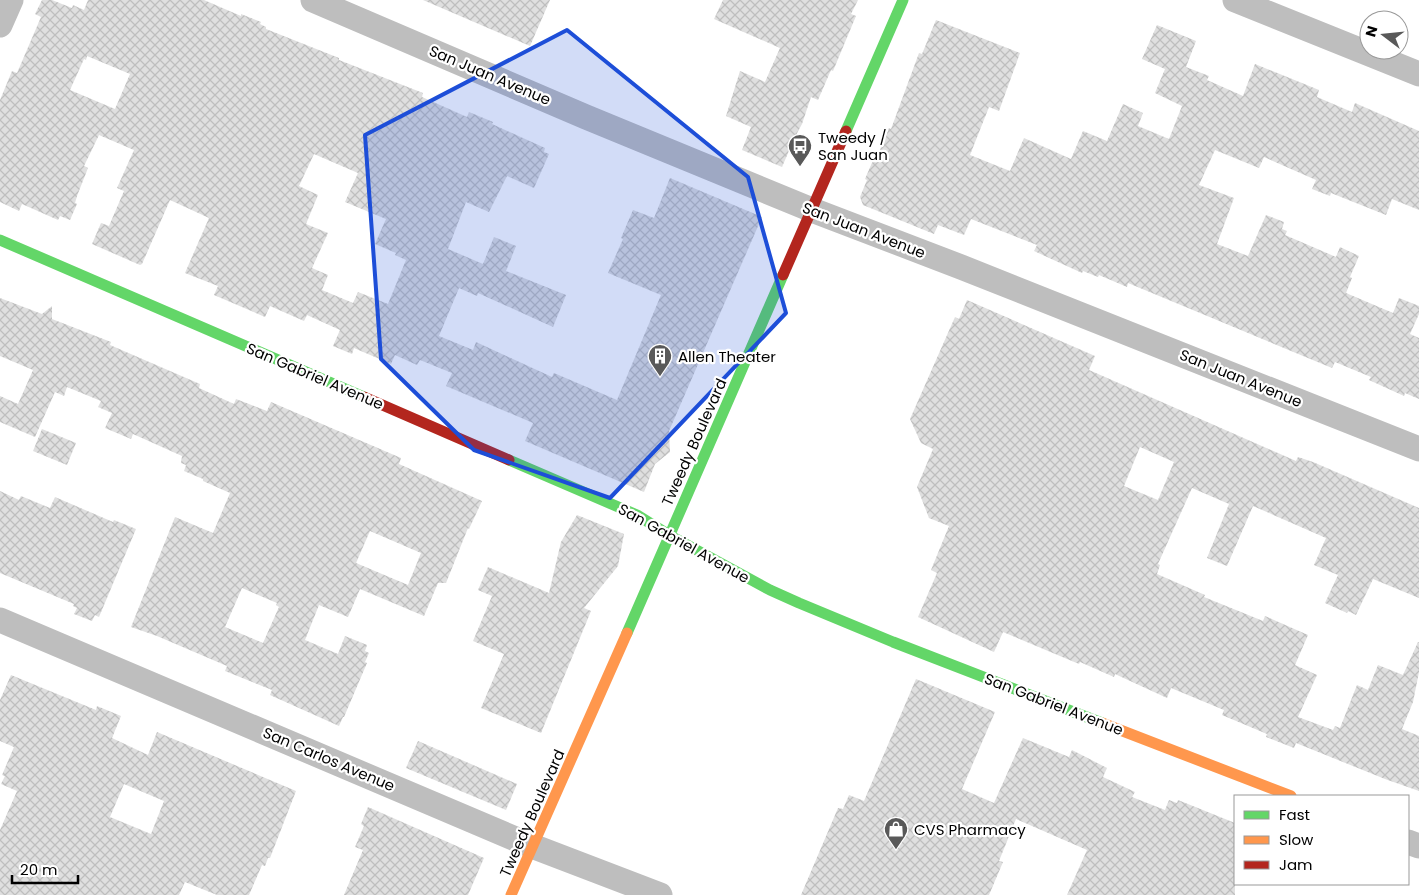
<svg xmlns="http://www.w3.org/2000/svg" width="1419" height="895" viewBox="0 0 1419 895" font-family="Poppins,sans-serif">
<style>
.building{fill:url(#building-cross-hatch);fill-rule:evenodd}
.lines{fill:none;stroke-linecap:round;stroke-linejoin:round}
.street{stroke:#bebebe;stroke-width:25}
.fast{stroke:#63d668;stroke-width:11}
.slow{stroke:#ff974d;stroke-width:11}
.jam{stroke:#b3261e;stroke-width:11}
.marked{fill:#1d4ed8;fill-opacity:0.2;stroke:#1d4ed8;stroke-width:4;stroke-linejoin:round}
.labels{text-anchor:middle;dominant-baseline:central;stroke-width:4.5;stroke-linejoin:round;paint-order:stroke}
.street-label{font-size:15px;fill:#000;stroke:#fff}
.poi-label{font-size:15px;fill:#000;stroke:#fff;text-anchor:start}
</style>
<defs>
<pattern id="building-cross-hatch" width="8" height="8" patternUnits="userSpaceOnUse" patternTransform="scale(1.25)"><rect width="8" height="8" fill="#dfdfdf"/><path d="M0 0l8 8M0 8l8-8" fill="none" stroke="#bebebe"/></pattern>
</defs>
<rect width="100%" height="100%" fill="#fff"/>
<g class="building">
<path d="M42,0H52L72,8L73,5L84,10L88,0H204L241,16V14L261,22L260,24L266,27V29L339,58V60L423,93L422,97L467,117L469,112L493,122L492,124L545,148L544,152L549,154L534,188L507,176L489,212L466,202L448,249L483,264L494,237L516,246L506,271L566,295L553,327L478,293L477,296L459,288L439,336L473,350L476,342L552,377L554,373L617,400L661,295L608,273L623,239L621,238L633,210L654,218L670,178L762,217L669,431L670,452L655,464L644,492L525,441L533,423L446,386L452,373L420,360L417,365L395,355L391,364L354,348L352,354L333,346L340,330L307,315L304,321L270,306L265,317L214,295L218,286L185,273L209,218L170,200L142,264L140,265L92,244L101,223L109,226L124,191L117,188L134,150L99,135L84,166L88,168L77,196L75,203L77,204L70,220L60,216L58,220L22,204L19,211L0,202V100L12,71L17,73L41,17L35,14ZM87,56L130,74L115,109L70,90L84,59L86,60ZM314,154L358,173L345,202L386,219L375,244L396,253L395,255L406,260L388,304L358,292L353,303L322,290L328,275L312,268L328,233L306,224L318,195L299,186Z"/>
<path d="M423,0H550L530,46Z"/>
<path d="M723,0H858L851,14L856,16L833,71L831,70L818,100L811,97L802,124L795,137L782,167L742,150L751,127L726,116L740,71L765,82L780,48L714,19Z"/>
<path d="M936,20L1020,53L999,111L989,107L970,155L1010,171L1024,138L1071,159L1083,131L1107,141L1123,104L1143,113L1138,126L1169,139L1182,106L1155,93L1165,69L1142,59L1157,25L1196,41L1186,67L1209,76L1207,80L1243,96L1255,64L1319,90L1317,97L1352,112L1355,103L1419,131V210L1392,199L1386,215L1331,193L1330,196L1312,189L1316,180L1264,157L1259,168L1215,150L1199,185L1234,198L1217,244L1248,256L1266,215L1284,222L1282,229L1287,231L1285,235L1336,257L1340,247L1359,256L1350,277L1352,278L1346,293L1393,313L1399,298L1419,306V314L1410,334L1419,338V399L1405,393L1404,396L1369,380L1371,377L1335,362L1332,368L1128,283L1127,287L1099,275L1098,277L1083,271L1082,273L1034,251L1037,245L971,219L964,235L938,225L934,234L863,205L860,197L867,180L865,179L877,151L879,152L889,128L891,129L919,53L922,54Z"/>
<path d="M0,298L42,314L52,306V319L111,342L110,345L200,384L199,388L234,404L236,399L267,411L271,402L401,458L399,464L482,501L469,529L468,528L446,583H438L424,616L360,589L348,617L319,605L305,640L338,654L345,636L367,645L365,651L369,653L365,662L367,663L344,717H343L339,726L270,695L272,690L225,671L227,666L157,636L131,627L175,517L213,533L230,493L203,481V479L184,471L186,465L181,463L182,456L133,434L131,439L105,428L112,413L98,407L101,401L67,387L64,396L55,392L35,437L0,422V396L18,404L33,370L0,356ZM370,531L421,553L408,585L356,563ZM242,588L277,603L276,605L279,607L263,643L225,627Z"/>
<path d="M967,300L1095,356L1089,370L1296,461L1298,457L1313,462L1419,508V598L1373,579L1356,615L1348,611L1347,613L1325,603L1338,575L1314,565L1326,538L1253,506L1227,566L1207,558L1229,504L1192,488L1158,564L1160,565L1157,574L1205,595L1204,597L1263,621L1265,616L1308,635L1295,665L1317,675L1298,717L1333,730L1335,726L1340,728L1357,685L1368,690L1378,665L1403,675L1418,642H1419V672L1413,702L1402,729L1419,736V791L1385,779L1296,743L1294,748L1266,737L1267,734L1222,715L1224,710L1171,688L1167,698L1115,674L1114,677L1080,662L1079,664L1003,632L994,652L918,617L937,573L931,570L949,526L929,518L917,487L933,449L921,443L910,419L955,317L959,319ZM1140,447L1174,462L1158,500L1124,486Z"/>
<path d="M42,429L76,443L67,465L33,451Z"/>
<path d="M0,491L19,500L21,496L50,508L55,497L113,522L114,520L136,529L99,617L95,615L92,621L74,614L77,608L73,606L74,604L0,573Z"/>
<path d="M577,515L624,534L618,566L584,608L591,611L541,733L481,708L504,654L473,641L492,596L478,590L488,567L549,593L561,542Z"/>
<path d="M11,675L96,710L97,706L121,716L112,738L148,755L157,732L296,791L270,858H268L265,866L262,865L249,895H217L185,882L179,895H0V830L17,791L1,784L5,776L2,775L14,747L0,741V700ZM124,784L164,801L151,834L110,817Z"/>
<path d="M916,679L995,712L962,789L994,803L1023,738L1069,757L1072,750L1107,768L1103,777L1135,792L1132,797L1165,810L1169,800L1177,803L1178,800L1235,823V895H1067L1087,850L1016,819L999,861L1003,862L989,895H801L838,808L843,809L849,795L864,801Z"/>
<path d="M418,741L517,784L506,810L406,768Z"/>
<path d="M368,807L484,858L468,895H344L363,850L355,847L364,826L361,824Z"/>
</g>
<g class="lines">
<g class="street">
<path d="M313,0L586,117L812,210L961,267L1419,449"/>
<path d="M1235,0L1419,74"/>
<path d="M0,25L11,0"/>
<path d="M0,620L532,846L660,895"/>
<path d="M1408,842L1419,846"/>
</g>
<g class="fast">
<path d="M846,131L903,0"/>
<path d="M0,240L364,397"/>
<path d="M509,460L637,515L669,535L770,590L799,603L893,642L1102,723"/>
<path d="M627,633L783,275"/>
</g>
<g class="slow">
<path d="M1102,723L1291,796"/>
<path d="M511,895L627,633"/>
</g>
<g class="jam">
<path d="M783,275L846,131"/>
<path d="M364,397L509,460"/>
</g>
</g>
<path class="marked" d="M567,30L748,177L786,313L610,498L474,450L381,359L365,135Z"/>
<defs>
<g id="bus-pin" transform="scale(1.25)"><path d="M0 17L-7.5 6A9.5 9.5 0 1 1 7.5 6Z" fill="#595959" stroke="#fff"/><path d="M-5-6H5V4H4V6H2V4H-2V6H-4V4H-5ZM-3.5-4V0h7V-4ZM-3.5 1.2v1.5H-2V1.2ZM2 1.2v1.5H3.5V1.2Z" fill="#fff"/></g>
<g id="building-pin" transform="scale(1.25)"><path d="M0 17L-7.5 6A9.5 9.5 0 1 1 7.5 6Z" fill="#595959" stroke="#fff"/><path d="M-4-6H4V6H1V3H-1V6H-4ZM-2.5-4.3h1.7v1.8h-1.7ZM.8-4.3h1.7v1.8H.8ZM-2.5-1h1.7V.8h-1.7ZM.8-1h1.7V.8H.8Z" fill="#fff"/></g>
<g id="shop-pin" transform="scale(1.25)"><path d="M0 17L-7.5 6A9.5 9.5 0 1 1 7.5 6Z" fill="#595959" stroke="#fff"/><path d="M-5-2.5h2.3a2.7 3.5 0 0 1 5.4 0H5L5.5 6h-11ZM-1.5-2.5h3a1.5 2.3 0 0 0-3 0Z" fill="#fff"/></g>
</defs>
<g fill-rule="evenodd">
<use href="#bus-pin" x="800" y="146"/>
<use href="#building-pin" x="660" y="356"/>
<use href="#shop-pin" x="896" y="829"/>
</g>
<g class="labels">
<g class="street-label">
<text transform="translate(490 75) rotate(23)">San Juan Avenue</text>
<text transform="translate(864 230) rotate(21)">San Juan Avenue</text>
<text transform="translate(315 376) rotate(23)">San Gabriel Avenue</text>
<text transform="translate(1241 378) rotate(22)">San Juan Avenue</text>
<text transform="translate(694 442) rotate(-66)">Tweedy Boulevard</text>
<text transform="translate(684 543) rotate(29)">San Gabriel Avenue</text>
<text transform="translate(1054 704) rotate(21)">San Gabriel Avenue</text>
<text transform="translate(329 759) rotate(23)">San Carlos Avenue</text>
<text transform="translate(532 813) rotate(-66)">Tweedy Boulevard</text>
</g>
<g class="poi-label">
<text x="818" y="137">Tweedy /<tspan x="818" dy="17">San Juan</tspan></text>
<text x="678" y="356">Allen Theater</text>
<text x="914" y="829">CVS Pharmacy</text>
</g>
</g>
<rect x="1234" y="795" width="175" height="90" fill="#ffffff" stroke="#999999"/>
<rect x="1244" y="811" width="25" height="8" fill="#63d668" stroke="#999999"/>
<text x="1279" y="820" font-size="15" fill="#000000">Fast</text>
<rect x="1244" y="836" width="25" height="8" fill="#ff974d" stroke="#999999"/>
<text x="1279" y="845" font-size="15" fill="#000000">Slow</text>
<rect x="1244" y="861" width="25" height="8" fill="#b3261e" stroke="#999999"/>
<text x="1279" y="870" font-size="15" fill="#000000">Jam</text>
<g transform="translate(1384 35) rotate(286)"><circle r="24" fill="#ffffff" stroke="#999999"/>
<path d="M0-4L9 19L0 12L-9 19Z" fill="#595959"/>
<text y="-8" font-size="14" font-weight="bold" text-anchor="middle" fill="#000000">N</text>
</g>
<path d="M12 875v8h66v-8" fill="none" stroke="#000000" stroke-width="2.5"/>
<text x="20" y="875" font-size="15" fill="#000000" stroke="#ffffff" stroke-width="4" paint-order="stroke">20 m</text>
</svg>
